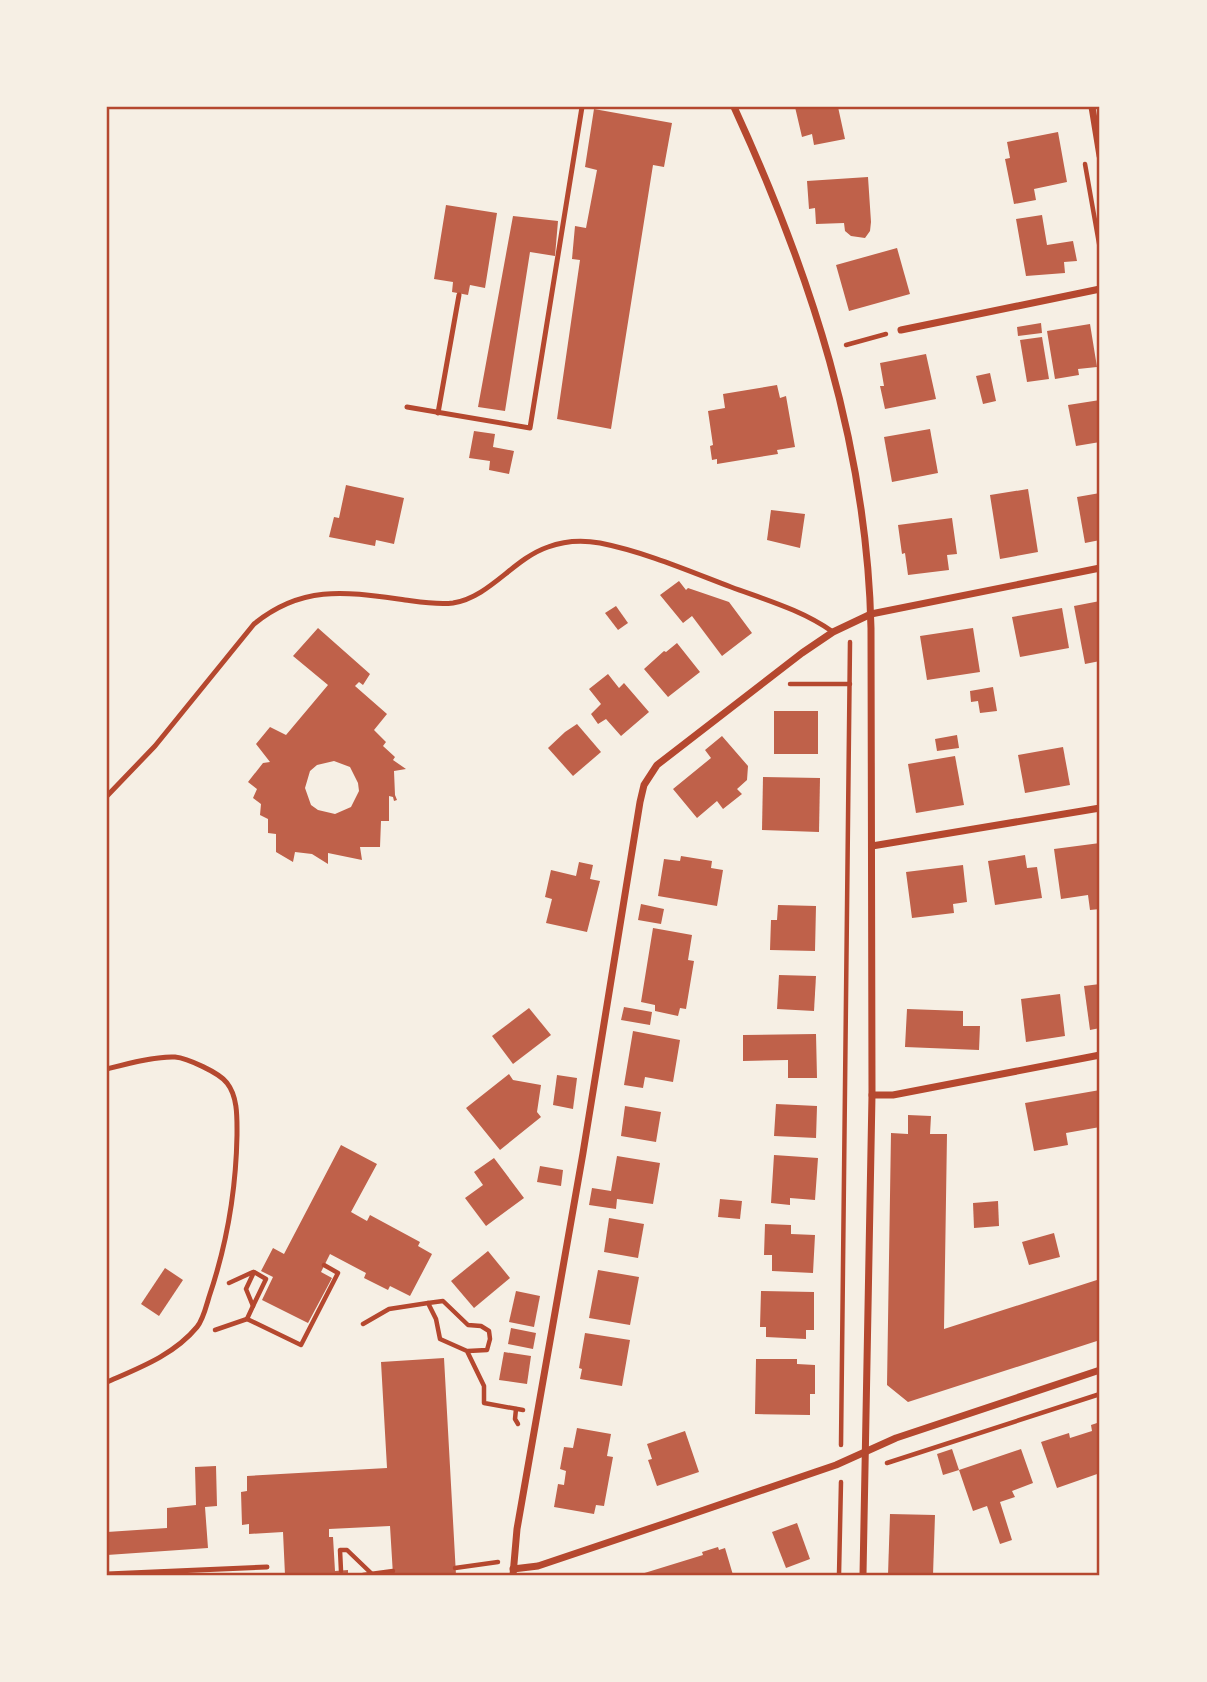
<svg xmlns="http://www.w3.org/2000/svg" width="1207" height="1682" viewBox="0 0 1207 1682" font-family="'Varela Round',sans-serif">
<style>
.building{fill:#bf614a;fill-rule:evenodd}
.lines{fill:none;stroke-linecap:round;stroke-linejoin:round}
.path{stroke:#b5482f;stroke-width:4.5}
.service{stroke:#b5482f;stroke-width:5}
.minor{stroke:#b5482f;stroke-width:7}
.neatline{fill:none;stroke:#b5482f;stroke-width:2.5}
</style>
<rect width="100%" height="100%" fill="#f6efe4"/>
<g class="building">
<path d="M795,107H838L845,139L814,145L812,134L802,137Z"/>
<path d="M594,109L672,123L664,167L653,165L611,429L557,419L580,260L572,259L575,226L586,228L597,170L585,167Z"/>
<path d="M1058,132L1067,182L1034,189L1036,200L1014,204L1005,159L1010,158L1007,142Z"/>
<path d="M868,177L871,222L870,231L865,238L851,236L845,231L844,223L816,224L815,208L809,209L807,181Z"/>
<path d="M446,205L497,213L485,288L470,285L468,295L452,292L453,282L434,279Z"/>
<path d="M1042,215L1047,245L1073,241L1077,261L1064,262L1065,273L1026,276L1016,219Z"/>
<path d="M513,216L558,221L555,256L530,252L505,411L478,407Z"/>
<path d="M897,248L910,294L849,311L836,265Z"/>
<path d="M1041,323L1042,333L1018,336L1017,327Z"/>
<path d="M1090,324L1097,367L1078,369L1079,375L1055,379L1047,331Z"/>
<path d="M1042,337L1049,379L1027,382L1020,340Z"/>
<path d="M926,354L936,399L885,409L880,386H884L880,363Z"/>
<path d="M990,373L996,401L983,404L976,376Z"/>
<path d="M777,385L780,398L786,396L795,447L777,450L778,454L717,464V459L712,460L710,446L713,445L708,411L725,408L723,394Z"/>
<path d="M1100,400V442L1076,446L1068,405Z"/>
<path d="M930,429L938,473L892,482L884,437Z"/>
<path d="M474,431L495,434L493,447L514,451L509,474L489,470L490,461L469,458Z"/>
<path d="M346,485L404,498L394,544L376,540L375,546L329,537L334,517L339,518Z"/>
<path d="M1028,489L1038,552L1000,559L990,495Z"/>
<path d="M1100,493V540L1085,543L1077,497Z"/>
<path d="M771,510L805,514L800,548L767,540Z"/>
<path d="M952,518L957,554L947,555L949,570L908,575L905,553L902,554L898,525Z"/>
<path d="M679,581L686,590L688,588L729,602L752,633L722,656L692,616L683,623L660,595Z"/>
<path d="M1100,601V661L1085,664L1074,606Z"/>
<path d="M616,606L628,623L618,630L605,613Z"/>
<path d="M1062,608L1069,648L1020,657L1012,617Z"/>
<path d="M318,628L370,674L363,685L359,682L355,686L387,714L374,730L386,742L383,746L395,757L393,760L406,769L394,771L395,795L397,800L394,801L393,797L389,796V821H381L380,847H360L362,860L328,853V864L312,854L295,852L293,862L276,852V834L268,833V819L260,815L261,804L253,798L257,789L248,782L263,763L270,762L256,744L270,727L286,735L328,685L293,656ZM334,761L350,767L358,783L359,791L351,807L335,814L318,810L311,805L305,788L310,771L317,765Z"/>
<path d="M973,628L980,672L927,680L920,636Z"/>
<path d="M677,643L700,672L668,697L644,669L664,651L666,652Z"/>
<path d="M608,674L619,688L624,683L649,712L621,736L606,719L598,724L591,714L601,704L589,689Z"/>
<path d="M993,687L997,711L980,713L978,701L971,702L970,691Z"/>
<rect x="774" y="711" width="44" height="43"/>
<path d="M577,724L601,752L573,776L548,748L565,732Z"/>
<path d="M957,735L959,748L937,751L935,739Z"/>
<path d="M722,736L748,766L747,780L737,789L742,794L723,809L717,801L697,818L673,789L711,758L705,750Z"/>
<path d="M1063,747L1070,785L1025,793L1018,755Z"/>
<path d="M955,756L964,805L916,813L908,764Z"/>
<path d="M763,777L820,778L819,832L762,830Z"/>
<path d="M1100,843V909L1090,910L1088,895L1061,899L1054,849Z"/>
<path d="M1025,855L1027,868L1037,867L1042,898L995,905L988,861Z"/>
<path d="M681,856L712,861L711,868L723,870L717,906L658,896L664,859L680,861Z"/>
<path d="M579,862L593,865L590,879L600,881L587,932L546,923L552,899L545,897L551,870L576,876Z"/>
<path d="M963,865L967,902L953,904L954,913L912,918L906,872Z"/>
<path d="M641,904L664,909L661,924L638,920Z"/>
<path d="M778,905L816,906L815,951L770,950L771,920H777Z"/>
<path d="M653,928L692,935L688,960L694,961L686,1009L680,1008L678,1016L655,1011V1005L641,1002Z"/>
<path d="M779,975L816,976L814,1011L777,1009Z"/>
<path d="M1100,984V1028L1090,1030L1084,986Z"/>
<path d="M1060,994L1065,1036L1026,1042L1021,999Z"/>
<path d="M624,1007L652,1012L650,1025L621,1020Z"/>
<path d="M529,1008L551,1035L513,1064L492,1036Z"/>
<path d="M907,1009L963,1011V1026H980L979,1050L905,1047Z"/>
<path d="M633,1031L680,1040L673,1082L645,1077L643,1088L624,1085Z"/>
<path d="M816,1034L817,1078H788V1060L743,1061V1035Z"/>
<path d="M509,1074L513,1080L541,1085L537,1112L541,1117L500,1150L466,1108Z"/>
<path d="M557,1075L577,1078L573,1109L553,1105Z"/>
<path d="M1100,1090V1127L1066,1133L1068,1145L1034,1151L1025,1103Z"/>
<path d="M776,1104L817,1106L816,1138L774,1136Z"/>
<path d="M625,1106L661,1112L656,1142L621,1136Z"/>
<path d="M908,1115L931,1116L930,1134H947L944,1329L1100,1279V1340L908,1402L887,1385L891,1133L908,1134Z"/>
<path d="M341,1145L377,1164L351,1212L367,1221L370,1215L420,1242L418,1246L432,1254L431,1256L410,1296L390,1286L388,1290L364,1278L366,1273L330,1254L321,1272L332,1278L308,1323L262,1300L273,1277L261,1271L273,1248L284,1254Z"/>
<path d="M774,1155L818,1158L815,1200L790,1198V1205L771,1203Z"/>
<path d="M617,1156L660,1163L653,1204L617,1199L616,1209L589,1205L592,1188L611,1191Z"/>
<path d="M494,1158L524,1198L486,1226L465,1198L483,1185L474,1172Z"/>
<path d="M540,1166L563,1170L561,1186L537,1182Z"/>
<path d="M720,1199L742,1201L740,1219L718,1217Z"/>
<path d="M998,1201L999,1226L974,1228L973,1203Z"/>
<path d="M609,1218L644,1224L638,1258L604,1252Z"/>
<path d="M765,1224L791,1225V1234L815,1235L813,1273L772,1271V1255H764Z"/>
<path d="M1054,1233L1060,1257L1029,1265L1022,1242Z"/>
<path d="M488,1251L510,1278L474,1308L451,1281Z"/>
<path d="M165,1268L183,1280L159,1316L141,1304Z"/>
<path d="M598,1270L639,1277L630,1325L589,1318Z"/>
<path d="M516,1291L540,1296L534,1327L509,1322Z"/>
<path d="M761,1291L814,1292V1330H806V1339L766,1337V1327H760Z"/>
<path d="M511,1328L536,1333L533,1349L508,1344Z"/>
<path d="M585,1333L630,1340L622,1386L580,1379L582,1369L579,1368Z"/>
<path d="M504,1352L531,1356L527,1384L499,1380Z"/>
<path d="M444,1358L456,1575H393L390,1526L329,1529V1537H333L335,1571L348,1570V1575H285L283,1532L249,1534V1524L242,1525L241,1492L247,1491V1476L387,1468L381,1362Z"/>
<path d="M756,1359H797V1364L815,1365V1394H810V1415L755,1414Z"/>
<path d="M1100,1422V1473L1057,1488L1041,1442L1069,1433L1070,1438L1092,1431L1091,1425Z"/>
<path d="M577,1428L611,1434L607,1456L613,1457L604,1506L596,1505L594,1514L554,1507L558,1484L564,1485L566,1471L560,1469L564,1447L573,1448Z"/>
<path d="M685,1431L699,1472L657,1486L648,1460L652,1459L647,1444Z"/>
<path d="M952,1449L959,1470L943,1475L937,1454Z"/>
<path d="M1021,1449L1033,1483L1012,1491L1015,1497L1000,1502L1012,1540L1000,1544L987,1506L973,1511L959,1470Z"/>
<path d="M216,1466L217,1506L205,1507L208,1548L107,1555V1532L167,1528V1508L196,1505L195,1467Z"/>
<path d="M890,1514L935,1515L933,1575H888Z"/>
<path d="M797,1523L810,1559L786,1568L772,1532Z"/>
<path d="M718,1547L719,1550L725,1548L733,1575H638L703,1555L702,1552Z"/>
</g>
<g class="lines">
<g class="path">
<path d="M1085,164L1100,249"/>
<path d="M846,345L886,334"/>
<path d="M790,684H850"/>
<path d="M254,1272L266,1279L253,1306L246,1289Z"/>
<path d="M229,1283L253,1272"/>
<path d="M428,1303L443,1301L468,1325L481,1326L489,1331L490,1339L487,1350L468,1351"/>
<path d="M253,1306L247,1319L301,1345L338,1273L324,1265"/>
<path d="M363,1324L389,1309L428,1303L436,1319L440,1339L467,1351L484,1386V1403L523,1410"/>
<path d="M215,1330L247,1319"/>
<path d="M516,1409L515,1419L518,1424"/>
<path d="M841,1445L850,642"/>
<path d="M887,1463L1100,1394"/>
<path d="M455,1568L498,1562"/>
<path d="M341,1571L340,1550H347L372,1574"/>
<path d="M363,1575L393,1571"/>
<path d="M839,1575L841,1482"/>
</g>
<g class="service">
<path d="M407,407L530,428L582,107"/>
<path d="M438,413L459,295"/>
<path d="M107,796L155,746L254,624C303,584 347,592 405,600C420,602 437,605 453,603C490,597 513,559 548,547C564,541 583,540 600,543C645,552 689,571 731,587C766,600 802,610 833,632"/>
<path d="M107,1069C126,1064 155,1056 175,1057C187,1058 220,1073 227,1083C238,1097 237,1118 237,1135C236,1191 227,1244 209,1297C206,1307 203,1320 197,1327C174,1355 139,1368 107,1382"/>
<path d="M107,1574L267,1567"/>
</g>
<g class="minor">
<path d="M734,107C810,272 867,445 871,628L872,1095L863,1575"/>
<path d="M1092,107L1100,156"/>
<path d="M901,330L1100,289"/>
<path d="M872,846L1100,808"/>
<path d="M872,1095H893L1100,1055"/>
<path d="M513,1569L538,1566L666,1523L836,1465L896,1438L1100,1370"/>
<path d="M513,1575L517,1529L583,1153L640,802L644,785L657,765L802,653L833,632L871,614L1100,568"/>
</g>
</g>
<rect width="1207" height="1682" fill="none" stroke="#f6efe4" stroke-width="217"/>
<rect x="108" y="108" width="990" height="1466" class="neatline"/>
</svg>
